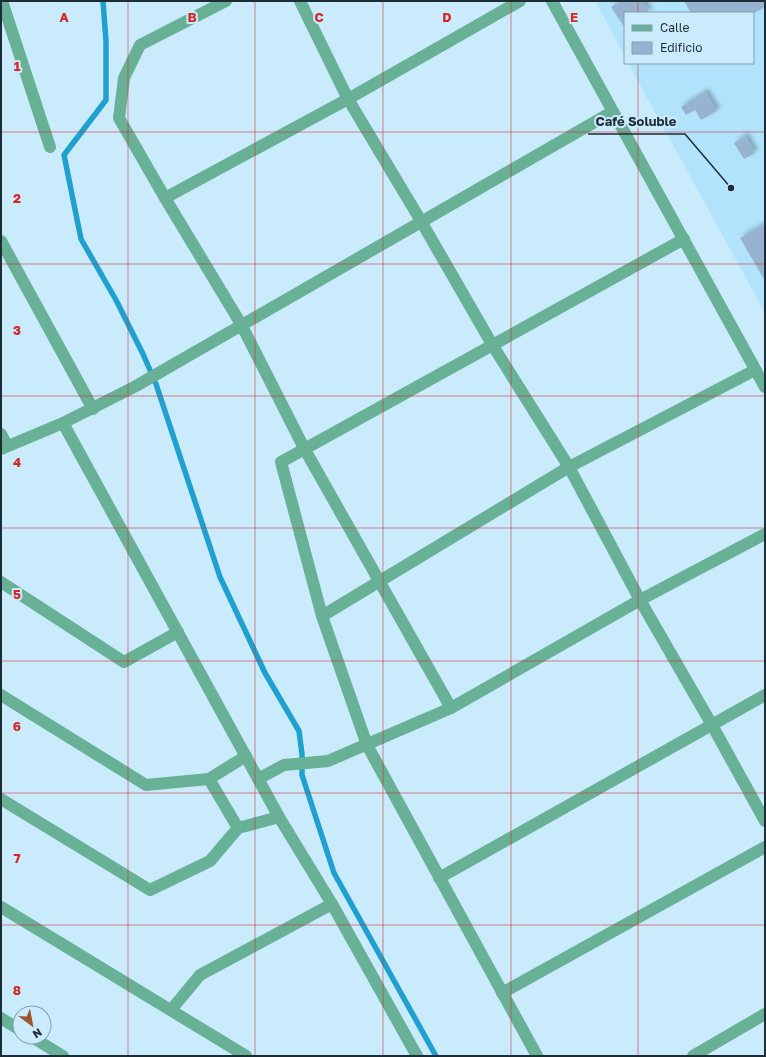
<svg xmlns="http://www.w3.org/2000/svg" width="766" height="1057" viewBox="0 0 766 1057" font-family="'Golos Text',sans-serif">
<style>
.built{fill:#b1e4fc}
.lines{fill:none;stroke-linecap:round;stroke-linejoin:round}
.stream{stroke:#1fa0ce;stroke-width:5.5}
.building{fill:#97b3d0;filter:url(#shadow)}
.minor{stroke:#68b096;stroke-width:12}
.grid{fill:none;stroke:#d62828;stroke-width:1;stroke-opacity:0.55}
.grid-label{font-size:13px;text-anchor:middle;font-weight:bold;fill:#d62828;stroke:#caebfc;stroke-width:4;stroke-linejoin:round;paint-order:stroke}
.leader{fill:none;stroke:#1d2d35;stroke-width:1.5}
.callout-dot{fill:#1d2d35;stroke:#caebfc;stroke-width:1.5}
.callout-label{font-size:13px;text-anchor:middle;font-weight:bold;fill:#1d2d35;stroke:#caebfc;stroke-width:4;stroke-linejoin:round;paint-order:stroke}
</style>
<defs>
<filter id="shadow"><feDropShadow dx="3.5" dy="-3.5" stdDeviation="2" flood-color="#0004"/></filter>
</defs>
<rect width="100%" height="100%" fill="#caebfc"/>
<path class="built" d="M595,1H765V313L628,63H753V13H625V57Z"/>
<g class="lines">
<path class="stream" d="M103,1L106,41V100L64,155L81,239L116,300L143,354L156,384L220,577L265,673L299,731L302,754V775L334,873L436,1056"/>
</g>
<g class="building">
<path d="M621,1H642L650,13H625V28L611,7Z"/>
<path d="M684,1H765V7L754,13H691Z"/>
<path d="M705,92L717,111L701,120L695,110L686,115L681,107Z"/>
<path d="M745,136L755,153L744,159L734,143Z"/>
<path d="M765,224V281L740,238Z"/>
</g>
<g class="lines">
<g class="minor">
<path d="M2,1L50,147"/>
<path d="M226,1L140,45L124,78L119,118L165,198L241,324L304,448L451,708"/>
<path d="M300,1L348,99L421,221L493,346L569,467L640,600L712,725L765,821"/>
<path d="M552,1L765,387"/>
<path d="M165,198L348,99L520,1"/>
<path d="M1,241L93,409"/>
<path d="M63,423L136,386L612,112"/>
<path d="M1,434L7,446"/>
<path d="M1,449L63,423L279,817L332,904L417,1056"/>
<path d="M1,582L124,662L178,632"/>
<path d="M322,616L569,467L755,370"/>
<path d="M1,695L146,785L209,779L246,756"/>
<path d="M209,779L238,828L279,817"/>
<path d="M258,779L284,765L328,761L451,708L640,600L765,534"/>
<path d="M1,799L150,890L210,861L238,828"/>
<path d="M439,878L765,695"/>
<path d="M1,907L246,1056"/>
<path d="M502,993L765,847"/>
<path d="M171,1010L200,975L332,904"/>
<path d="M1,1018L20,1030"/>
<path d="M32,1037L63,1056"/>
<path d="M537,1056L367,745L322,616L281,462L684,239"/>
<path d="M693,1056L765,1014"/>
</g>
</g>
<path class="grid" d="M128,1V1056M255,1V1056M383,1V1056M511,1V1056M638,1V13M638,63V1056M1,132H765M1,264H765M1,396H765M1,528H765M1,661H765M1,793H765M1,925H765"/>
<g class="grid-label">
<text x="64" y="22">A</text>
<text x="192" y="22">B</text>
<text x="319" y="22">C</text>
<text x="447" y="22">D</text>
<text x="574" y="22">E</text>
<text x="17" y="71">1</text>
<text x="17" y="203">2</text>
<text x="17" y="335">3</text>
<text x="17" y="467">4</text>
<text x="17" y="599">5</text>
<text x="17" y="731">6</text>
<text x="17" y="863">7</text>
<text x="17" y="995">8</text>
</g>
<path class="leader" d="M731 188L685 134H588"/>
<circle class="callout-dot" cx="731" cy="188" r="4"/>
<g class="callout-label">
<text x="636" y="126">Café Soluble</text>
</g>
<rect width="766" height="1057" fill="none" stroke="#1d2d35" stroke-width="4"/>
<rect x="624" y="12" width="130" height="52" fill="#caebfc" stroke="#859fac"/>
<rect x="632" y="25" width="20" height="6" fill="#68b096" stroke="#859fac"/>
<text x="660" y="32" font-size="12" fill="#1d2d35">Calle</text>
<rect x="632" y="42" width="20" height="12" fill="#97b3d0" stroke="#859fac"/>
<text x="660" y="52" font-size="12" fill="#1d2d35">Edificio</text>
<g transform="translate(32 1025) rotate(148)"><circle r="19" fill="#caebfc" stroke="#859fac"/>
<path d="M0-3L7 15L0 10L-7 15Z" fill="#9c552c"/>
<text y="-6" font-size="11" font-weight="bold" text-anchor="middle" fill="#1d2d35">N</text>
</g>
</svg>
